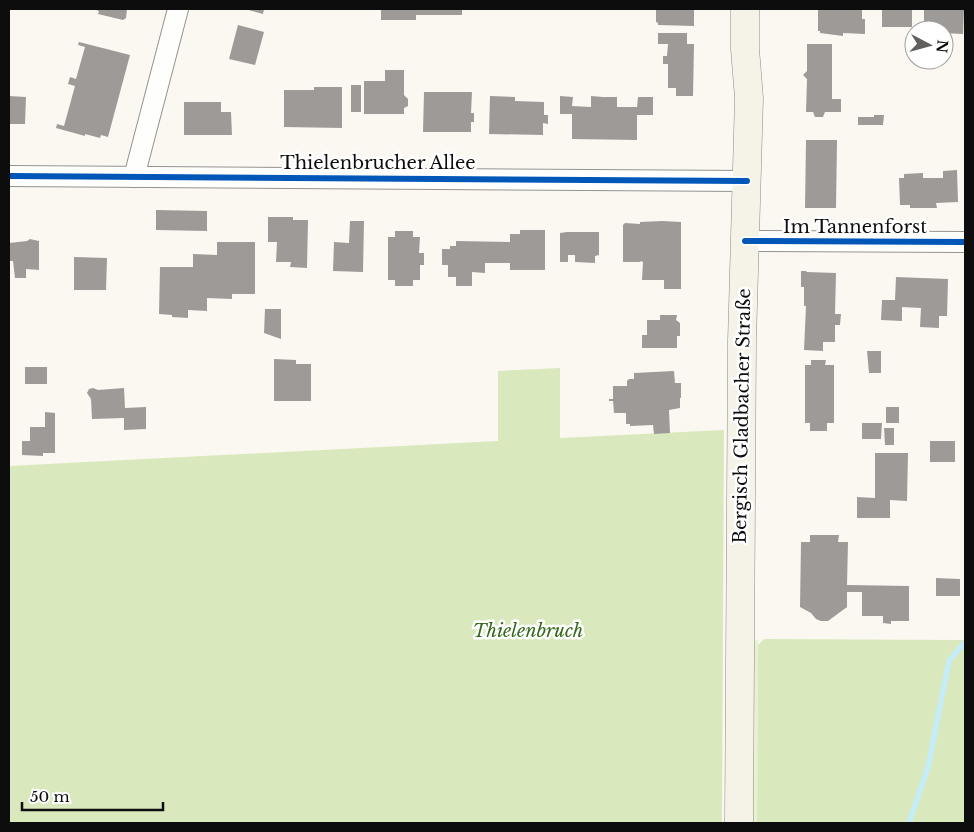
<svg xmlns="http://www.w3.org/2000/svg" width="974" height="832" viewBox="0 0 974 832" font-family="'Libre Baskerville',serif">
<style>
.green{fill:#e8f1d0}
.forest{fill:#d9e9bd}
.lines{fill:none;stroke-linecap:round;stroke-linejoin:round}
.stream{stroke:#c6ecf7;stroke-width:5.5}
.building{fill:#9e9a97}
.minor-casing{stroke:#949390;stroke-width:22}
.secondary-casing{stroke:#8b8986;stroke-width:29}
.minor{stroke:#fefefd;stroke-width:20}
.secondary{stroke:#f5f2e8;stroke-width:28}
.cycleway-casing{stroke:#fff;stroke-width:9}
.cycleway{stroke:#0057b8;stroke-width:6}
.labels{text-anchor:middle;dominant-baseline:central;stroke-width:5;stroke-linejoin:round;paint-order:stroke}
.street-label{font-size:18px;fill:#0d0d0d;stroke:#fff}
.park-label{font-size:18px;font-style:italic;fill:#34691a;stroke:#fff}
</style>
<rect width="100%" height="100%" fill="#fbf8f1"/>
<path class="green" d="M758,639L757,823H749L753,642Z"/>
<g class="forest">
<path d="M560,368V438L724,430L722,823H9V466L498,441V371Z"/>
<path d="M764,639L965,640V823H757L758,645Z"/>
</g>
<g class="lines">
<path class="stream" d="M909,823L928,767L949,661L965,642"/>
</g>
<g class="building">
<path d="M93,9H127L126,18L123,20L98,14L99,11Z"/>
<path d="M245,9H264L263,14Z"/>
<path d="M381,9H462V15H416V20H381Z"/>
<path d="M656,9H694V26L658,25V23L656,22Z"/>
<path d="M818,9H862V19H865V34L843,33V36L820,33V31H818Z"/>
<rect x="882" y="9" width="30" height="18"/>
<path d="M924,10H964L963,34L944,33V30H924Z"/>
<path d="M238,25L264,32L255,65L229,59Z"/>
<path d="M658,33H687V44H694L693,96H676V88H668V64H663V56H667L668,44H658Z"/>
<path d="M79,42L130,55L108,137L101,135L100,138L85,134V136L56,128L57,124L64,126L75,86L68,84L70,77L76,79L85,47L78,45Z"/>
<path d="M807,44H832V99H841V112H825L823,117H815L813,112H806L807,79L803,75L807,71Z"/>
<path d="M385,70H404V95L408,99V106L404,108V114H364V81H385Z"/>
<rect x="351" y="85" width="10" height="27"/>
<path d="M314,87H342V128L284,127V90H314Z"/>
<path d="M424,92H472L471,113H474V122H471V132H423Z"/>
<path d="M9,96L26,97L25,124H9Z"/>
<path d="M490,96L515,97V101L544,102V115H548V124L543,123V135L489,134Z"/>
<path d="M560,96L573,97L572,106L591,107V96L603,97H617V107H637L638,97H653V115H637V140L572,139V114H560Z"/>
<path d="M184,102H221V112H231L232,135H184Z"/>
<path d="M874,115H884L883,125H858V117H874Z"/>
<path d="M806,140H837L836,208H805Z"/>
<path d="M957,170L958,202L936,203L937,208H910V205H900L899,178H904V174L923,173V178H943V171Z"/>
<path d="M156,210L207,211V231L156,230Z"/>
<path d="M268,217H293V220H308L307,268L290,267L291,262H276L277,242H268Z"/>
<path d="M350,221H364L363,272L333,271L334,242L349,243Z"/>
<path d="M662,221L681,222V289H664V280H642L643,262L641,261L640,262H623V225L625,223L640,224V222Z"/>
<path d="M520,230H545V270H510V263H485V273L472,272V286H456V277H448V265H442V249H450V246H456V241L510,242V234H520Z"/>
<path d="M395,231H413V237H420L419,253H424V265H420V280H413V286H395V280H388V237H395Z"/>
<path d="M567,232H599V255L595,256V263L575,262V255H568V262H560V233Z"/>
<path d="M30,239L39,241V270L26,269V278H15L13,261H9V243L27,241Z"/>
<path d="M217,242H255V294H232V299L207,298V311L188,310V318L172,317V315L159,314L160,267H193V254L217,255Z"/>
<path d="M74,257L107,258L106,290H74Z"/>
<path d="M801,271H806L807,272L836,273L835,314H841L840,325H835V342H823V351L804,350L806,306H804V287H801Z"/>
<path d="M896,277L948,279L947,316H939V328L920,327L921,308L902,307V321L881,320L882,300H895Z"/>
<path d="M265,309H281V339L264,333Z"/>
<path d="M660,315H677L676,320L680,323V336H677V348H642V335H647V320H660Z"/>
<path d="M867,351H881V373H869Z"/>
<path d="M274,359L296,360V364H311V401H274Z"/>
<path d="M811,360H826L825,365H834V423H827V431H810V423H805V365H811Z"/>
<rect x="25" y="367" width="22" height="17"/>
<path d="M674,371L675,383H681V398H680V408L669,410L670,433L654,434L653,425L630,426V424H626V413H614L613,401H609V399H613V386H627V381L629,379H634V373Z"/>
<path d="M93,388L98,390L124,388L125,408L146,407V429L124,430V418L92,419L91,399L87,393L89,389Z"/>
<rect x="886" y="407" width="13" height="16"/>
<path d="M45,412L55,413V453H43V456L22,455V441H30V427H45Z"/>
<path d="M862,423H882L881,439H862Z"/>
<path d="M884,428H894V445H885Z"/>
<rect x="930" y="441" width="25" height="21"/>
<path d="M875,453H908L907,501L890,500V518H857V497L875,498Z"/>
<path d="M810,535H839L838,542H848L847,585L909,586V621H891V624L883,623V616H862V592H847V607L828,621H821L816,619L811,613L800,607L801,542H810Z"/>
<path d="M936,578L960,579V596H936Z"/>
</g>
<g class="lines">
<g class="minor-casing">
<g id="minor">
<path d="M9,176L747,181"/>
<path d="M134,177L178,9"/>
<path d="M745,241L965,242"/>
</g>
</g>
<g class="secondary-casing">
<path id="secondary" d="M739,823L742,341L749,98L745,49V9"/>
</g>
<use href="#minor" class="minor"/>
<use href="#secondary" class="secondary"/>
<g class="cycleway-casing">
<g id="cycleway">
<path d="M9,176L747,181"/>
<path d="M745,241L965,242"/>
</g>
</g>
<use href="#cycleway" class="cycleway"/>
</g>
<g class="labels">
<g class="street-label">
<text x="378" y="163">Thielenbrucher Allee</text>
<text x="855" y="227">Im Tannenforst</text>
<text transform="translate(742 416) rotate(-89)">Bergisch Gladbacher Straße</text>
</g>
<g class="park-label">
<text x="528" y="631">Thielenbruch</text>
</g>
</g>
<rect width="974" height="832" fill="none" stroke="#0d0d0d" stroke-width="20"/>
<g transform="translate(929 45) rotate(96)"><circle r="24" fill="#ffffff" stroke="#9e9e9e"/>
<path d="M0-4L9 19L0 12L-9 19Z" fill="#605f5d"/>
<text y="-8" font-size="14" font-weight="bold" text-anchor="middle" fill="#0d0d0d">N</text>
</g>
<path d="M22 802v8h141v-8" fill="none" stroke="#0d0d0d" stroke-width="2.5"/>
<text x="30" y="802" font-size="15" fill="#0d0d0d" stroke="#ffffff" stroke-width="4" paint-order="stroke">50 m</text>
</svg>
